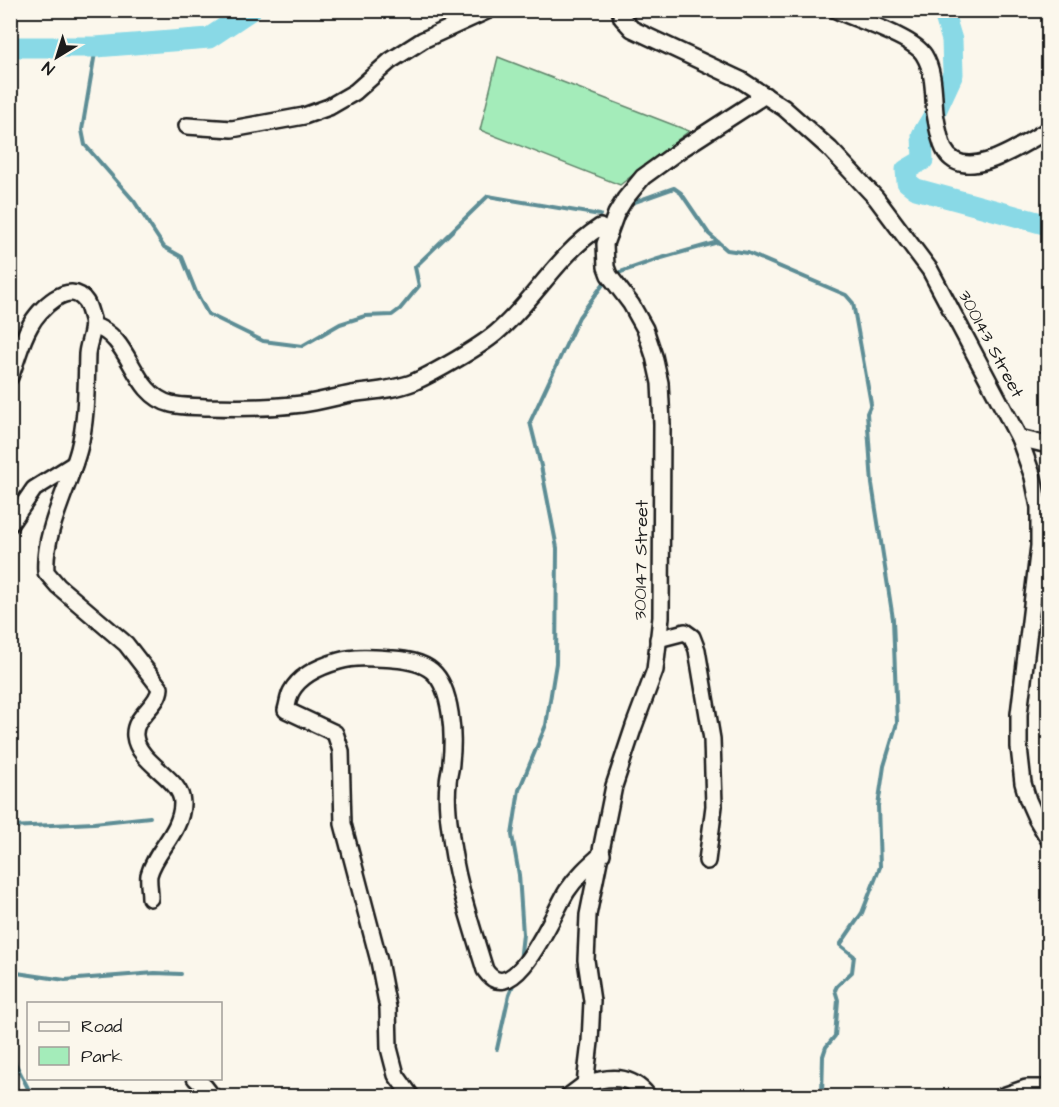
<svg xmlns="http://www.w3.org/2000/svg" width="1059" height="1107" viewBox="0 0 1059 1107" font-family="'Architects Daughter',sans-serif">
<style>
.green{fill:#a4ecba;stroke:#60846b;stroke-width:1.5}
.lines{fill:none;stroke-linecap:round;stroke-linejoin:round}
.stream{stroke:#5d8d95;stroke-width:4}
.river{stroke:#89d9e6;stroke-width:21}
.minor-casing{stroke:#1c1c1c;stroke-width:20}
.minor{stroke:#fbf7ec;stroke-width:15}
.labels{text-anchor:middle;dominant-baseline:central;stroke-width:4.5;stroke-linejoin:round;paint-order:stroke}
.street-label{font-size:18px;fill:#1c1c1c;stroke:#fbf7ec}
</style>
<rect width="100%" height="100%" fill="#fbf7ec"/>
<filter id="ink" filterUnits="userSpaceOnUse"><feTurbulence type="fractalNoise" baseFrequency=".0167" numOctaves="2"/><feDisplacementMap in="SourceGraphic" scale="12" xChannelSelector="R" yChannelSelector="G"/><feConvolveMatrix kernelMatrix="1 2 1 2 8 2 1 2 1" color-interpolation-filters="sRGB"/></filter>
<g filter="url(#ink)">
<path class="green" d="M498,57L689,131L620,185L480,130Z"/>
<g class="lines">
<g class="stream">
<path d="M10,39L14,46"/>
<path d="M96,47L82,130L85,145L134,201L164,247L182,257L196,292L208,314L263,341L302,346L340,324L365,316L392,315L400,309L419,286L415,267L488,196L600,215"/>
<path d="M629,204L674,188L681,193L709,234L727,250L748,253L846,295L853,303L871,404L867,413L872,484L893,619L897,723L884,766L878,806L880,867L862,913L840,945L854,956L852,972L837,986L835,990L838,1000L835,1036L826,1047L823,1056L822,1096"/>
<path d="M615,274L658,259L718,242"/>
<path d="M10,827L94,823L150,817"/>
<path d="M520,962L523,934L519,875L512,835L519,790L546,725L556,663L557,548L541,466L530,422L579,317L604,283"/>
<path d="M10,972L65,980L155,973L181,974"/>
<path d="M497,1049L509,995L515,980"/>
<path d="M10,1053L32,1096"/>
</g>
<g class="river">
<path d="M943,10L952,40L953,74L935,113L922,135L923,160L906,170L907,182L916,189L1048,225"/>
<path d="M10,47H96L209,38L251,10"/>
</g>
<g class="minor-casing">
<g id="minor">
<path d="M620,10L622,18L632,29L741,80L784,108L830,149L876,198L930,270L1019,438L1033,477L1039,507V546L1019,714V747L1023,783L1028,800L1036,818L1048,838"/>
<path d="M836,10C857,20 913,37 924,55C935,73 933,94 935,113C937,124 939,139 944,149C963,187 1025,143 1048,130"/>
<path d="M187,126L232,129L304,116L329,107L355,92L390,61L423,40L489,10"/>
<path d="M94,326C132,337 131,394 171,404C182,407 195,406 207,407C239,408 271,408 302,404C319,402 335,397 351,394C372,391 394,390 414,382C436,372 478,348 496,333C534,301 558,254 600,227L609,233"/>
<path d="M10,377C17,360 21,341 30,326C38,310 70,277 86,302C89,307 90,313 92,319C95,330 88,342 87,354C86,386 87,418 79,449C69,487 43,532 46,572L58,586L126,644L160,688C159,706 133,716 135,736C138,764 182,778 182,803C182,832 155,851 149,875C148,882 150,890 150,898"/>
<path d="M1019,438L1048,445"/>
<path d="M10,524L34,489L74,464"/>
<path d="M658,639L685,632L692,637L697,650L712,739L714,806L707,861"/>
<path d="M195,1078L205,1087L212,1096"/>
<path d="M585,1084C609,1076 631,1074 648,1096"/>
<path d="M411,1096L396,1075L389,1048L388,1008L379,961L343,824L341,751L335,733L286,710C288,704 288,698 291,692C300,675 321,666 339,661C357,656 376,658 393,659C407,660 421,662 432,671C452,688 454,737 451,762C451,769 448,776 448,784C446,799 448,815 450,829C455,878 471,924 485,970C514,1014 556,907 567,891C577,876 588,866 602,854"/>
<path d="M569,1096L585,1084L590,1042L592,1001L586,960L588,915L614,786L634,726L655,670L661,617L662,424L660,383L654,356L645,329L631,304L609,275L606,267L605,244L616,214L625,199L643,177L683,148L765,95"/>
<path d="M1003,1096L1026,1088H1048"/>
</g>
</g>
<use href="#minor" class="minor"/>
</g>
</g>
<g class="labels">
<g class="street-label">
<text transform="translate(991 344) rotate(62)">300143 Street</text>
<text transform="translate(641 560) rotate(-89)">300147 Street</text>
</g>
</g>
<rect width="1059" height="1107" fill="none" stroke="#fbf7ec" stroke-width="36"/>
<rect x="18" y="18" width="1023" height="1071" fill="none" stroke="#1c1c1c" stroke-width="2" filter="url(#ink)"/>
<rect x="27" y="1002" width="195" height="78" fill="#fbf7ec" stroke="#a29f99" stroke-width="1.5"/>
<rect x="39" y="1022" width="30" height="9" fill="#fbf7ec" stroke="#a29f99" stroke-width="1.5"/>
<text x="81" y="1032" font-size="18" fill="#1c1c1c">Road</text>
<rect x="39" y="1047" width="30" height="18" fill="#a4ecba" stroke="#a29f99" stroke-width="1.5"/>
<text x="81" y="1062" font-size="18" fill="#1c1c1c">Park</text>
<g transform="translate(57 57) rotate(218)" stroke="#fbf7ec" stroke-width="4.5" paint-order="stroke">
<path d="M0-4.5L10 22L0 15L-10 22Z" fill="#1c1c1c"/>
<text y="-9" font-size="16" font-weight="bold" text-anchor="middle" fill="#1c1c1c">N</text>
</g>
</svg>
